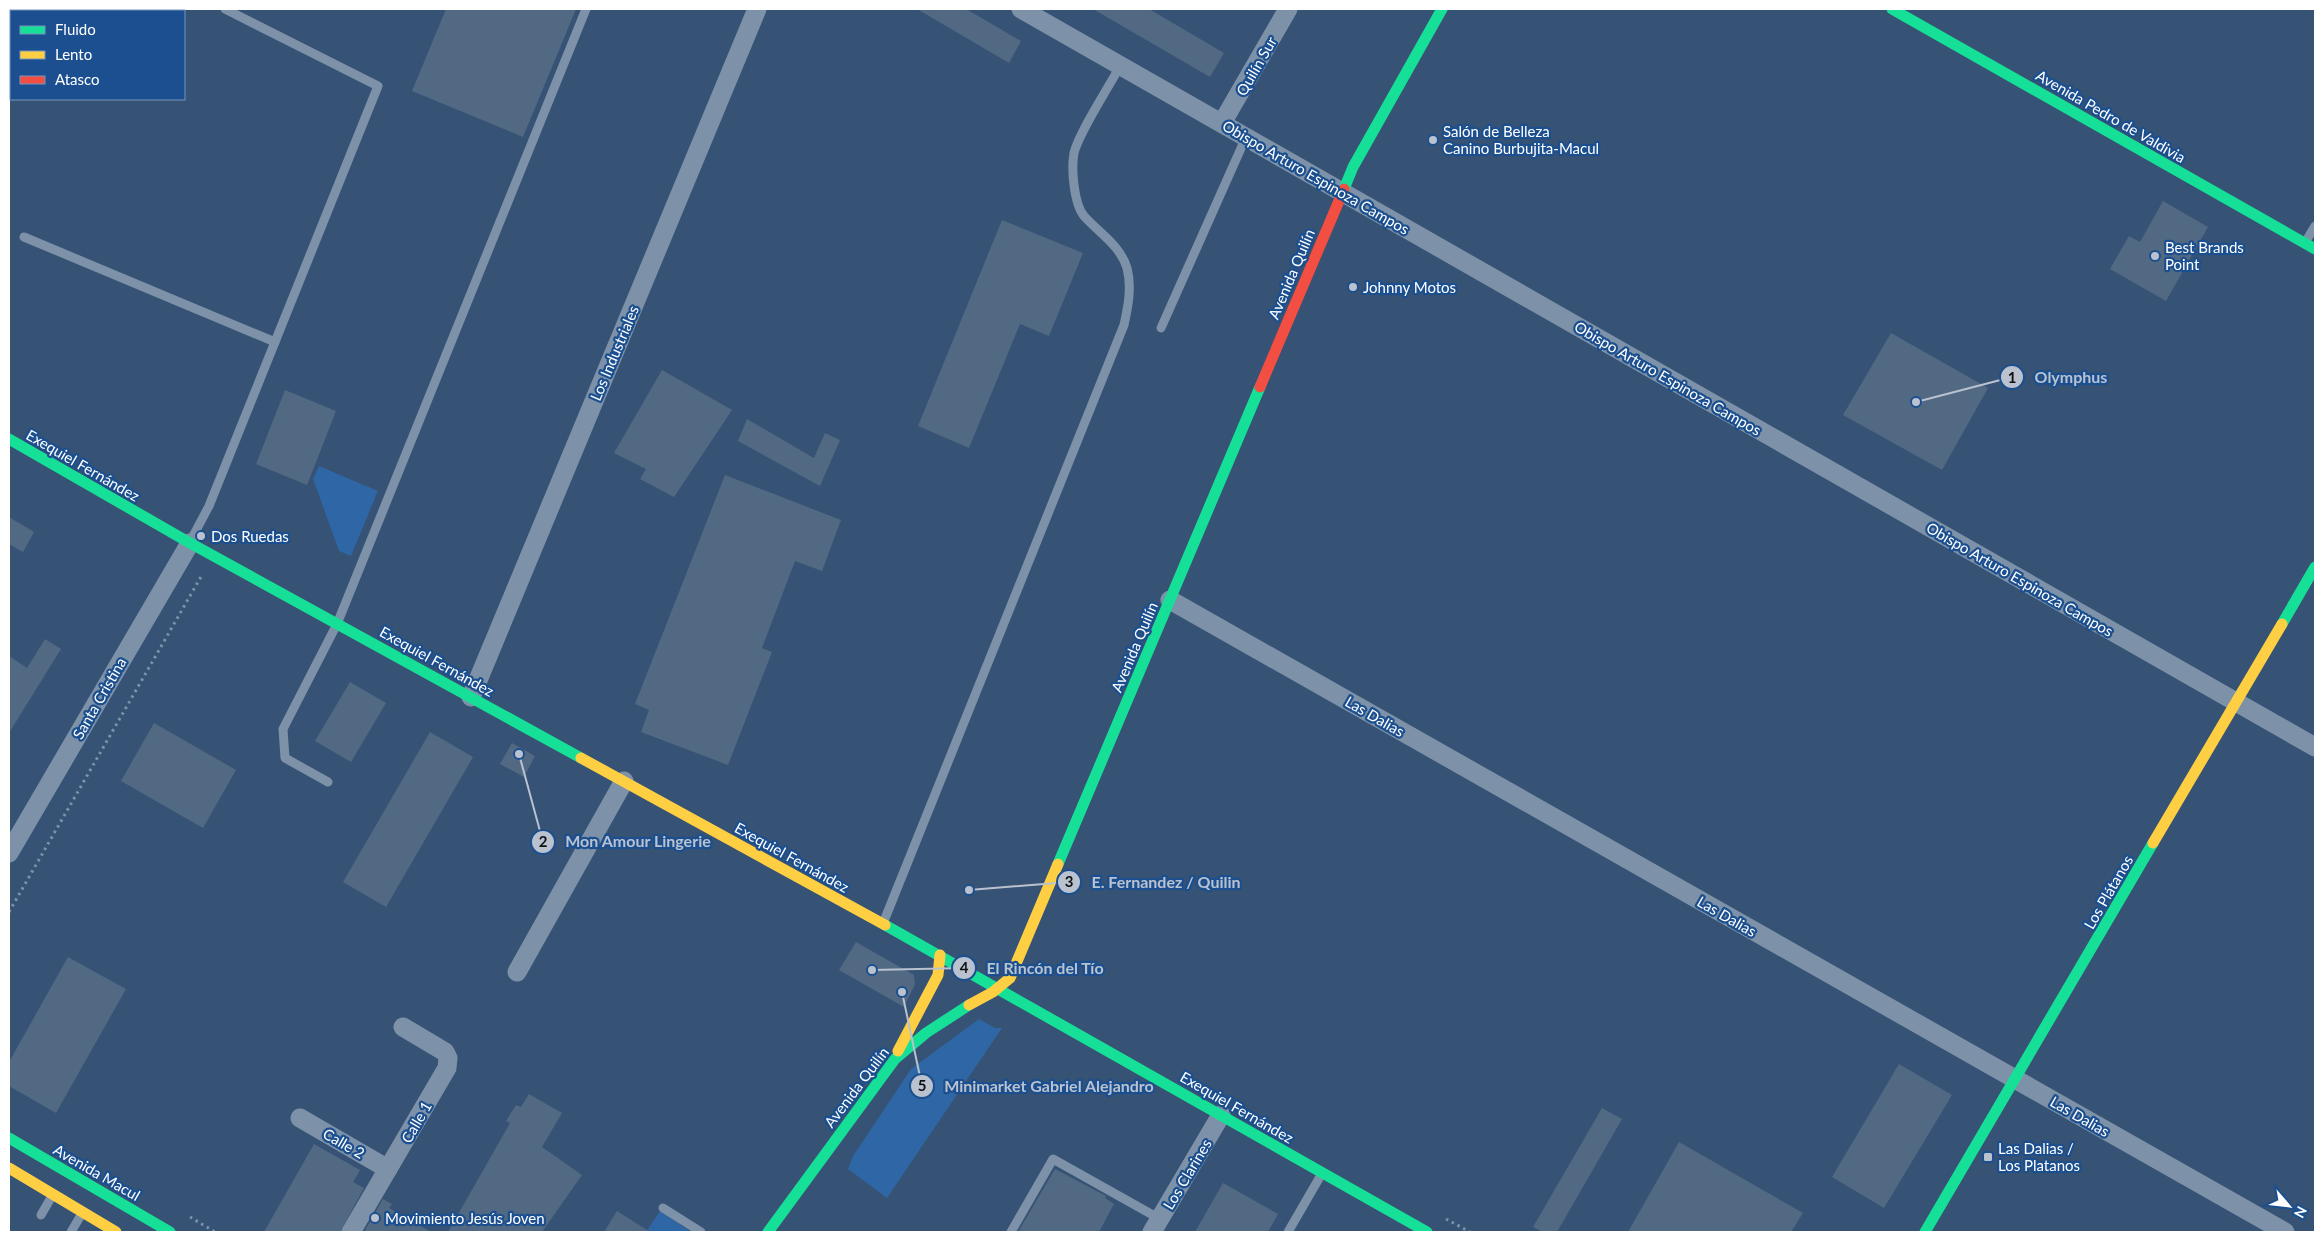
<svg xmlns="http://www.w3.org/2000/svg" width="2324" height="1241" viewBox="0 0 2324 1241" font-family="Lato,sans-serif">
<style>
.green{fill:#2f66a5}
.building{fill:#526984}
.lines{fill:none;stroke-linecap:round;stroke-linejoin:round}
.path{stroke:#7d92a8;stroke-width:3;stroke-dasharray:2.5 4;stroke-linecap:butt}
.lane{stroke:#7d92a8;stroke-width:9}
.street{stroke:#7d92a8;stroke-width:19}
.fast{stroke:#16e098;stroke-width:11}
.slow{stroke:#ffcf43;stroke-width:11}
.jam{stroke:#f24e42;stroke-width:11}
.poi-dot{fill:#b9c2ce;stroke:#1b4f8f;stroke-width:2}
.labels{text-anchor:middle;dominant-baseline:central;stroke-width:4.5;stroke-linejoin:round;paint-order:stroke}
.street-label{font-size:15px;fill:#fff;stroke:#1b4f8f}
.poi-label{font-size:15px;fill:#fff;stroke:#1b4f8f;text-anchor:start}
.leader{fill:none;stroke:#b9c2ce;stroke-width:2}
.callout-dot{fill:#b9c2ce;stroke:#1b4f8f;stroke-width:2}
.mark-label{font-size:15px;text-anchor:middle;font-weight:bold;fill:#111}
.callout-label{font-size:16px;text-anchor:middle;font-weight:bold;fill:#b9c2ce;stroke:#1b4f8f;stroke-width:4.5;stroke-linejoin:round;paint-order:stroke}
</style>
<rect width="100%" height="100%" fill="#365274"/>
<g class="green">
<path d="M319,466L378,491L351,556L339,551L313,479Z"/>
<path d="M979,1019L995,1028H1002L887,1198L848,1169L853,1156L911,1069Z"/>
<path d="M660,1211L691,1232H646Z"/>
</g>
<g class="building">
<path d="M446,9H576L523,137L412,91Z"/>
<path d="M917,9H966L1021,41L1009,63Z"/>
<path d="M1093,9H1149L1224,53L1210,77Z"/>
<path d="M2163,201L2208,227L2166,301L2110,269L2129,236L2140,242Z"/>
<path d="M1002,220L1083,253L1049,336L1020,324L969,448L918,426Z"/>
<path d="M1891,333L1988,388L1942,470L1843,415Z"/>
<path d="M662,370L732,410L674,497L640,479L646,469L614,453Z"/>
<path d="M285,390L336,411L307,485L256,464Z"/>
<path d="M747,419L814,458L825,433L840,440L820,486L738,441Z"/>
<path d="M725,475L841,520L822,571L795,561L762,648L772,652L728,765L641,732L649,710L635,704Z"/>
<path d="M9,517L34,532L23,552L9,544Z"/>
<path d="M45,639L61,649L9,733V656L27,668Z"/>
<path d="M350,682L386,703L351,762L315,741Z"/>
<path d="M154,723L236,770L203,828L121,781Z"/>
<path d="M430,732L473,757L386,907L343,882Z"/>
<path d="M512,743L535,756L524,777L500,764Z"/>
<path d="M856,942L914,975L915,984L904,1007L839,970Z"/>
<path d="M68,957L126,989L56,1113L9,1086V1062Z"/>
<path d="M1899,1064L1952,1095L1884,1208L1832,1177Z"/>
<path d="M529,1094L562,1113L542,1147L582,1175L542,1232H448L510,1123L506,1121L516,1105L521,1107Z"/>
<path d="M1602,1108L1622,1119L1557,1232H1543L1533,1227Z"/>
<path d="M1679,1142L1803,1213L1791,1232H1628Z"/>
<path d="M314,1144L360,1170L353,1182L364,1188L340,1232H264Z"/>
<path d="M1055,1169L1106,1196L1105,1198L1114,1204L1099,1232H1018Z"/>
<path d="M1223,1183L1278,1214L1268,1232H1195Z"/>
<path d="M383,1199L392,1204L389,1208L431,1232H364Z"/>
<path d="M617,1211L650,1232H604Z"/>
</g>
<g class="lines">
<g class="path">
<path d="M9,912L202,575"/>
<path d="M190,1217L215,1232"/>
<path d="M1446,1219L1470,1232"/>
</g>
<g class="lane">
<path d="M24,237L275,342"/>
<path d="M2306,241L2315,226"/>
<path d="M1161,328L1246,137"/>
<path d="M191,540L209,506L378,86L225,9"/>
<path d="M328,782L285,758L283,729L337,624L586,9"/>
<path d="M884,921L1124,325C1128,307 1132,287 1127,268C1120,245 1099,233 1084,216C1074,204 1071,169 1074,153C1079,132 1109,87 1120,66"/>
<path d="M663,1208L701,1232"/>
<path d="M41,1215L52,1196"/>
<path d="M71,1232L81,1215"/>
<path d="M1011,1232L1053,1159L1160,1219"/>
<path d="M1288,1232L1321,1175"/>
</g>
<g class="street">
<path d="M1021,9L2315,747"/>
<path d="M1222,123L1288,9"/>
<path d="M1170,600L2285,1232"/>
<path d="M471,697L757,9"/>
<path d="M9,853L190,543"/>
<path d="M517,972L624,781"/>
<path d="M300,1118L388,1169"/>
<path d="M351,1232L447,1068L448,1058L445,1052L403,1027"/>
<path d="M1152,1232L1221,1115"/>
</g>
<g class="fast">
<path d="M1892,9L2315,249"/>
<path d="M1344,189L1353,167L1442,9"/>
<path d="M9,439L190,543L581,758"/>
<path d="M2282,624L2315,567"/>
<path d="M1058,864L1260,387"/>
<path d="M885,925L1427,1232"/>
<path d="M9,1138L170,1232"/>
<path d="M768,1232L895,1059L926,1033L969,1005"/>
<path d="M1925,1232L2153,843"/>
</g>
<g class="slow">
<path d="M581,758L885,925"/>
<path d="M2153,843L2282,624"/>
<path d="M969,1005L993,992L1010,978L1058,864"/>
<path d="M898,1051L938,975L940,955"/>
<path d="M9,1168L116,1232"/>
</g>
<path class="jam" d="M1260,387L1344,189"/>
</g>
<g class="poi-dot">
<circle cx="1433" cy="140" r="5"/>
<circle cx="2155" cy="256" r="5"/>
<circle cx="1353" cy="287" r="5"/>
<circle cx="201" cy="536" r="5"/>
<rect x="1983" y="1152" width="10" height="10" rx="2.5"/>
<circle cx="375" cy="1218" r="5"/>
</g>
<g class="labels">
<g class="street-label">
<text transform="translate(1256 66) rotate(-60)">Quilín Sur</text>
<text transform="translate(2111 116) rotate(30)">Avenida Pedro de Valdivia</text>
<text transform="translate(1316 177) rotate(30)">Obispo Arturo Espinoza Campos</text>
<text transform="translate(1291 274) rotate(-67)">Avenida Quilín</text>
<text transform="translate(614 353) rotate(-67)">Los Industriales</text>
<text transform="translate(1668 378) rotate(30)">Obispo Arturo Espinoza Campos</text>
<text transform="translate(83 465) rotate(30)">Exequiel Fernández</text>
<text transform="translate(2020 579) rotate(30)">Obispo Arturo Espinoza Campos</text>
<text transform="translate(1134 647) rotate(-67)">Avenida Quilín</text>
<text transform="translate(437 661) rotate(29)">Exequiel Fernández</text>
<text transform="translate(99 698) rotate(-60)">Santa Cristina</text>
<text transform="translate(1375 716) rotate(30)">Las Dalias</text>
<text transform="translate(792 857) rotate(29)">Exequiel Fernández</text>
<text transform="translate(2108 892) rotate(-60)">Los Plátanos</text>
<text transform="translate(1727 916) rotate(30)">Las Dalias</text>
<text transform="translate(856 1087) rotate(-53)">Avenida Quilín</text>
<text transform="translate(1237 1107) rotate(30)">Exequiel Fernández</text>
<text transform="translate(2080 1116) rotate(30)">Las Dalias</text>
<text transform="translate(416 1122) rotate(-60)">Calle 1</text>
<text transform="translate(344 1143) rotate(30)">Calle 2</text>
<text transform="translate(97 1172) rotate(30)">Avenida Macul</text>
<text transform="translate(1187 1174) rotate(-59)">Los Clarines</text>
</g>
<g class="poi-label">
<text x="1443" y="131">Salón de Belleza<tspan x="1443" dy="17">Canino Burbujita-Macul</tspan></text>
<text x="2165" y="247">Best Brands<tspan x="2165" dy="17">Point</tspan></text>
<text x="1363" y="287">Johnny Motos</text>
<text x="211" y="536">Dos Ruedas</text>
<text x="1998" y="1148">Las Dalias /<tspan x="1998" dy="17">Los Platanos</tspan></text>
<text x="385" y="1218">Movimiento Jesús Joven</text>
</g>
</g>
<path class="leader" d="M1916 402L2012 377M519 754L543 842M969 890L1069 882M872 970L964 968M902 992L922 1086"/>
<g class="callout-dot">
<circle cx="1916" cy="402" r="5"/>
<circle cx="519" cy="754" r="5"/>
<circle cx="969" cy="890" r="5"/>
<circle cx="872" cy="970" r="5"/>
<circle cx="902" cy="992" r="5"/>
<circle cx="2012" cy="377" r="12"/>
<circle cx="543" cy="842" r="12"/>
<circle cx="1069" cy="882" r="12"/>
<circle cx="964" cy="968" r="12"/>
<circle cx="922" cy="1086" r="12"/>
</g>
<g class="mark-label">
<text x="2012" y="383">1</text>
<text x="543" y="847">2</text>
<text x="1069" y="887">3</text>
<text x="964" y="973">4</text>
<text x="922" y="1091">5</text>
</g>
<g class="callout-label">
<text x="2071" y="383">Olymphus</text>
<text x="638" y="847">Mon Amour Lingerie</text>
<text x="1166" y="888">E. Fernandez / Quilin</text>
<text x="1045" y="974">El Rincón del Tío</text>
<text x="1049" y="1092">Minimarket Gabriel Alejandro</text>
</g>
<rect width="2324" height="1241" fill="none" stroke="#ffffff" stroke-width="20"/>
<rect x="10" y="10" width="175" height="90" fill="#1b4f8f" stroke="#7695bc"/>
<rect x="20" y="26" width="25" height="8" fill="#16e098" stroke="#7695bc"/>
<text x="55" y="35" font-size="15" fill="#ffffff">Fluido</text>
<rect x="20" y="51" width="25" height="8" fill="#ffcf43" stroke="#7695bc"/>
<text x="55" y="60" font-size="15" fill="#ffffff">Lento</text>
<rect x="20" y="76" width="25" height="8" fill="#f24e42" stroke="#7695bc"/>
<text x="55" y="85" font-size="15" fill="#ffffff">Atasco</text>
<g transform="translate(2289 1206) rotate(118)" stroke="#1b4f8f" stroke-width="4" paint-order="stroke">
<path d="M0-4L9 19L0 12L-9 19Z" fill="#ffffff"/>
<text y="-8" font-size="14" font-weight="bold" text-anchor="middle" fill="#ffffff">N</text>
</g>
</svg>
